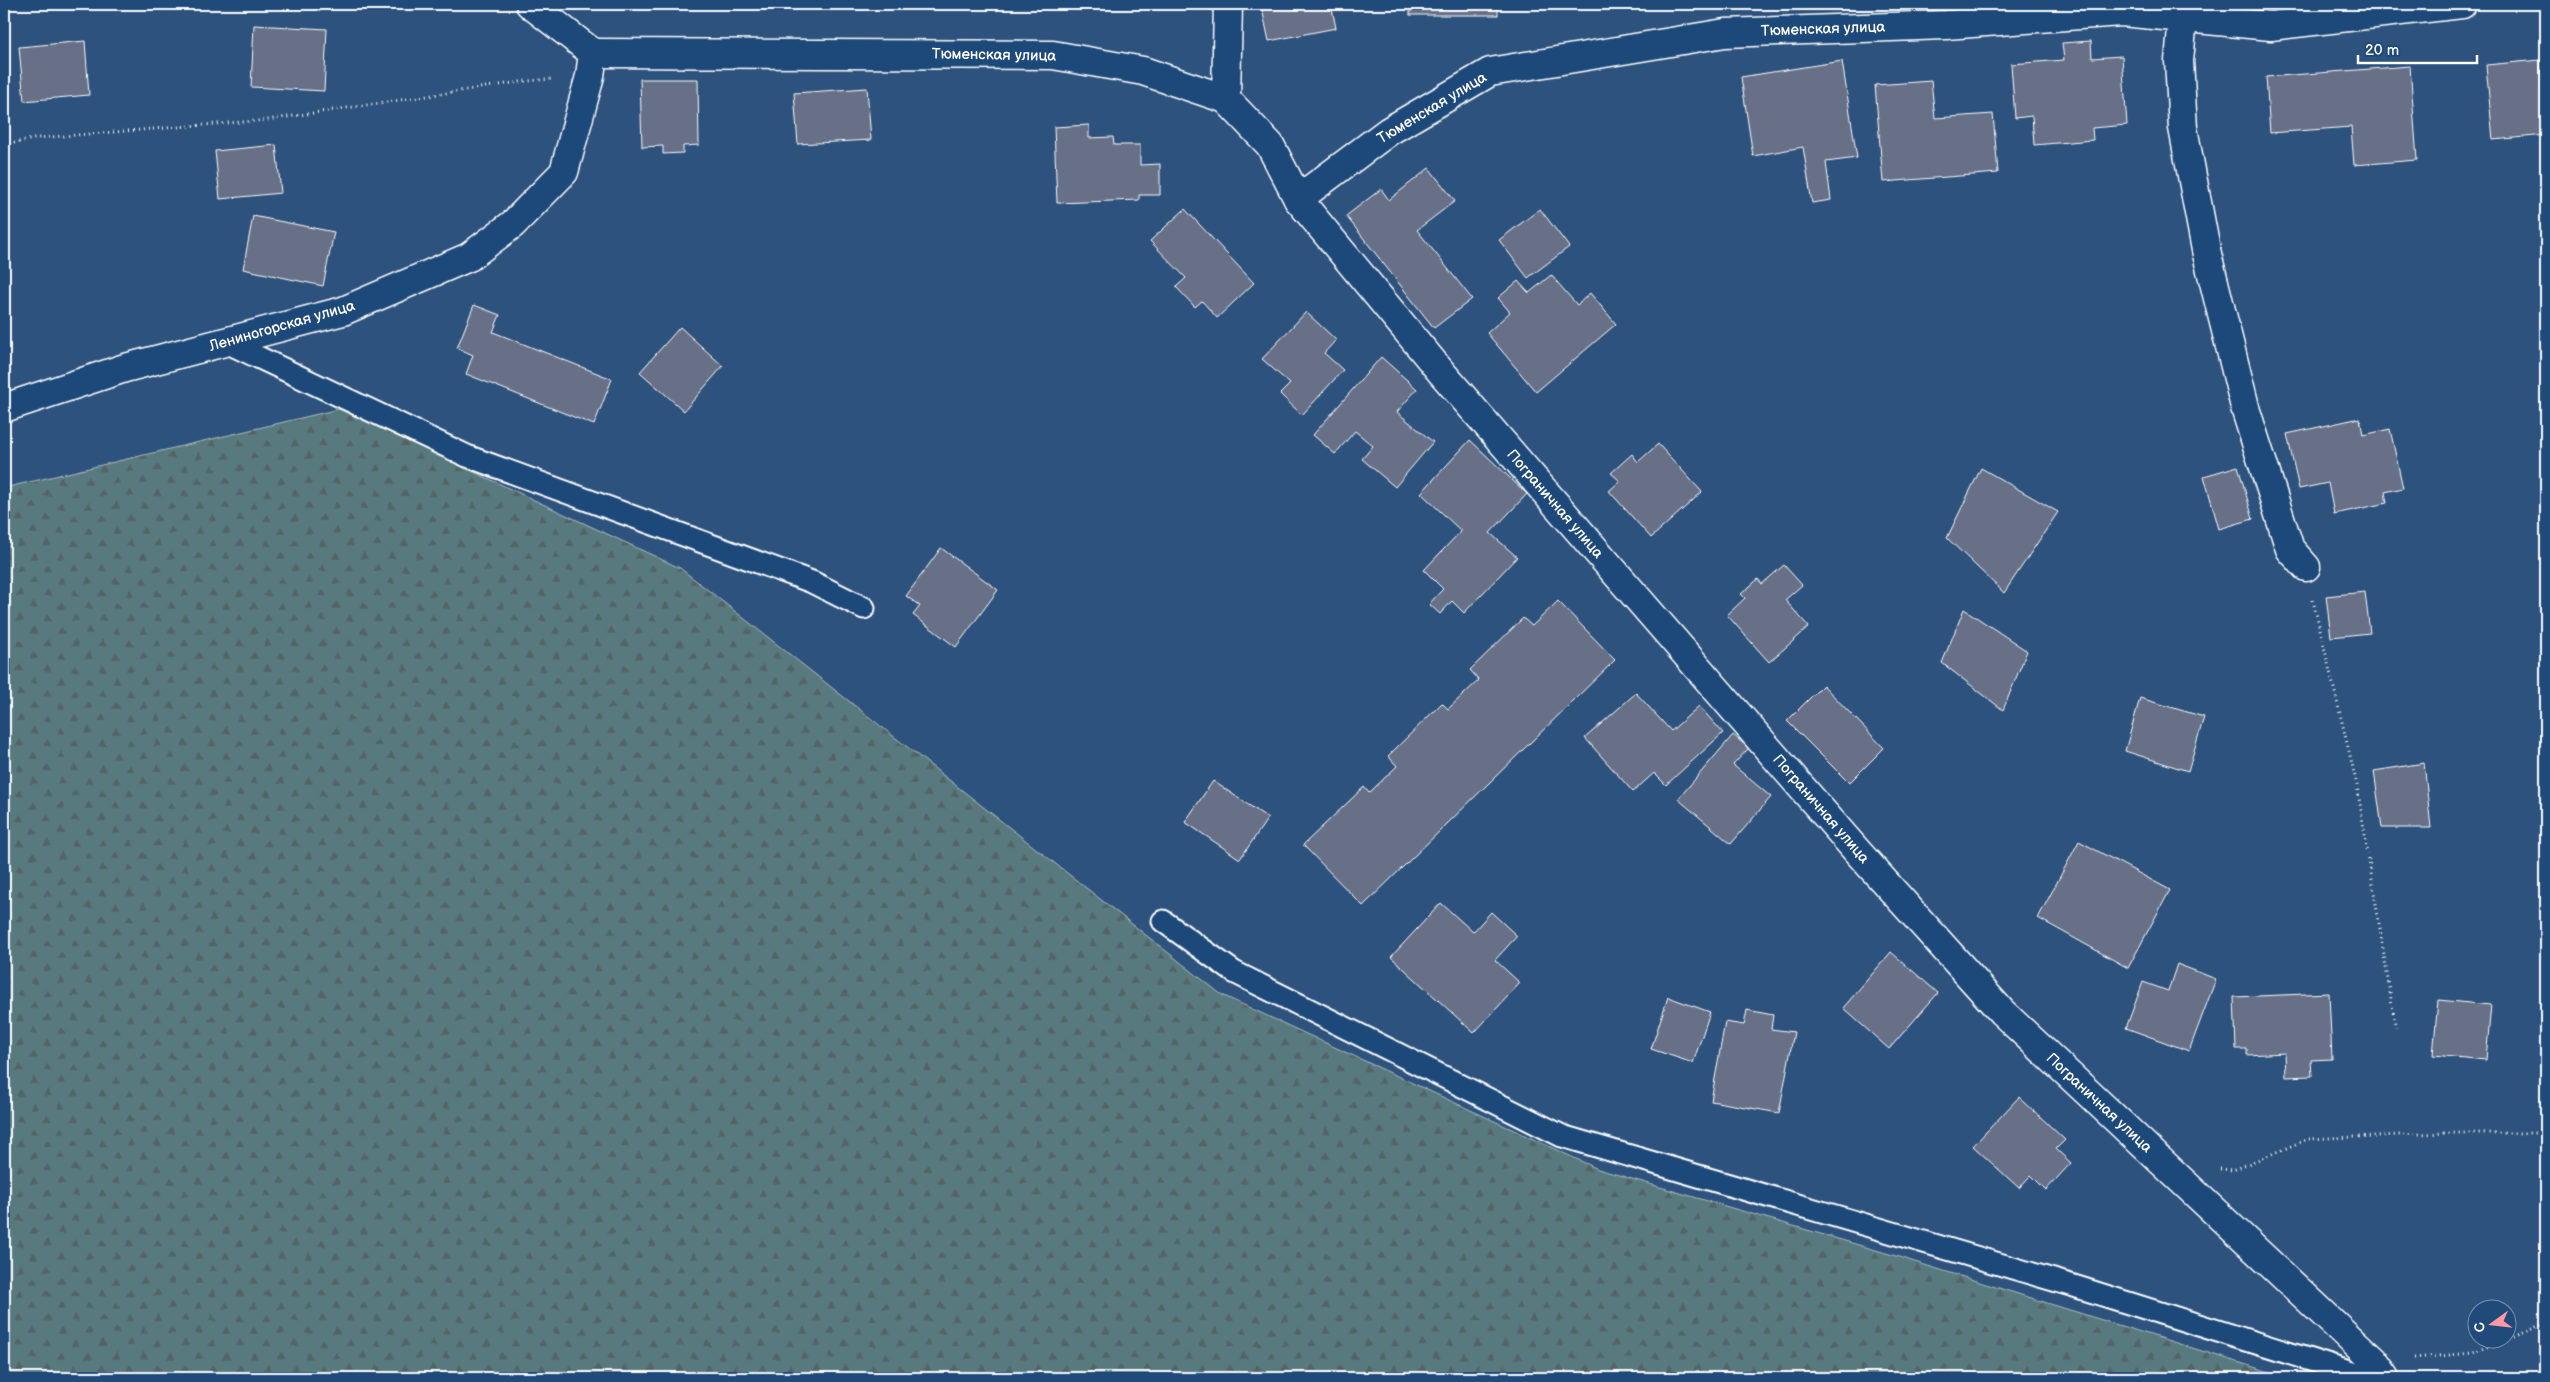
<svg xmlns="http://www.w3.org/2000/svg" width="2550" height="1382" viewBox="0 0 2550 1382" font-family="'Balsamiq Sans',sans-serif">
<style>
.forest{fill:url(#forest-firs);stroke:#acbcbf}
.building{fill:#677088;stroke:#fff}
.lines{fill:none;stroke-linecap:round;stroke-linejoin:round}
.lane-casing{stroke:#fff;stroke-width:25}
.street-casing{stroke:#fff;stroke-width:31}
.path{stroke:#fff;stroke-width:3;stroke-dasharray:1 4;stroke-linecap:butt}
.lane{stroke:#1f4a7a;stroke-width:21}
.street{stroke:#1f4a7a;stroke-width:28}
.labels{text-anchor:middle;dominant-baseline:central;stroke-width:4.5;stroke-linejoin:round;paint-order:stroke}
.street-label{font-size:15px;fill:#fff;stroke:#1f4a7a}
</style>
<defs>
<pattern id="forest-firs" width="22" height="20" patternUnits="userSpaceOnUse" patternTransform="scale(1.25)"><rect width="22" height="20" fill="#587a7f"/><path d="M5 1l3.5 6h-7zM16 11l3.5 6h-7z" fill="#526366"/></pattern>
</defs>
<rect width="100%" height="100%" fill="#2d527d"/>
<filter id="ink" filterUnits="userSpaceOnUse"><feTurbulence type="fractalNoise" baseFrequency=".02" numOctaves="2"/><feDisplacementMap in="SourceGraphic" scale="10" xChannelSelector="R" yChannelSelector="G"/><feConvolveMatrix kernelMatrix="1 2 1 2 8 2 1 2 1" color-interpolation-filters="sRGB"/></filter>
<g filter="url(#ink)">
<path class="forest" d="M339,409L680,568L1222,995L1598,1169L1886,1253L2289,1378H4V488Z"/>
<g class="building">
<path d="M1261,4H1331L1336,28L1269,41Z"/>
<rect x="1410" y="4" width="88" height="11"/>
<path d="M254,25L327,29L324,91L251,87Z"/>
<path d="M85,41L89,95L24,101L19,47Z"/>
<path d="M2091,41L2092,58L2122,56L2127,125L2092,128L2093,140L2034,145L2032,116L2015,118L2011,64L2064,60L2062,43Z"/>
<path d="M2540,60L2546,135L2493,140L2486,65Z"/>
<path d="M1842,61L1857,158L1826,162L1831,200L1812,203L1803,147L1753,156L1741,77Z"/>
<path d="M2410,66L2417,160L2354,165L2351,127L2270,133L2266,77Z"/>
<path d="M640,79H698L699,145L683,146V153L663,154V146L642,147Z"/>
<path d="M1931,81L1935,118L1993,114L1998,173L1883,182L1875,85Z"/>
<path d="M867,88L871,140L798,144L794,93Z"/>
<path d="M1089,125V138L1113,137L1114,145H1140V165L1160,164V195H1139V200L1057,203L1054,127Z"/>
<path d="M276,145L281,193L220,199L215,151Z"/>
<path d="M1429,168L1455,201L1417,230L1472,299L1434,328L1346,216L1381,189L1389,200Z"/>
<path d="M1185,209L1254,283L1217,318L1202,301L1195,307L1176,287L1186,278L1150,241Z"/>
<path d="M1540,209L1569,247L1528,278L1499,240Z"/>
<path d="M253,216L334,232L323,286L243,269Z"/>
<path d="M1551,275L1577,305L1590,293L1616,324L1536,392L1487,333L1510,312L1498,298L1518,281L1529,293Z"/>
<path d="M474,305L500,315L493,332L612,379L594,425L466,374L473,355L457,348Z"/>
<path d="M1306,312L1336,340L1324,353L1343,370L1302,415L1280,394L1290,384L1262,359Z"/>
<path d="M680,327L723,366L684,411L640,372Z"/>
<path d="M1381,357L1417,389L1397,412L1433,442L1395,487L1362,459L1373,446L1355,431L1335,454L1313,435Z"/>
<path d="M2360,418L2363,435L2390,429L2403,488L2385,492L2387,503L2334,514L2328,483L2299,489L2287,434Z"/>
<path d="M1470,440L1527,494L1490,533L1517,557L1464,613L1452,601L1440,614L1429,604L1443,589L1424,570L1461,531L1421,493Z"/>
<path d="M1658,444L1702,492L1651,538L1609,491L1620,481L1611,473L1632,454L1638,462Z"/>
<path d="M2238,466L2253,519L2219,529L2204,476Z"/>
<path d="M1981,468L2058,512L2004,593L1947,538Z"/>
<path d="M941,548L998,590L956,647L913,615L920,606L906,596Z"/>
<path d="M1784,565L1802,585L1785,600L1809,627L1769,662L1727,615L1745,598L1741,594L1758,579L1762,584Z"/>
<path d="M2365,592L2370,633L2331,637L2326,596Z"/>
<path d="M1558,601L1615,660L1363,906L1303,845L1364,787L1369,793L1397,766L1388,756L1442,703L1448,709L1479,680L1470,670L1523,618L1532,626Z"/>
<path d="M1964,609L2027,651L2003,710L1942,663Z"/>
<path d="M1823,685L1884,748L1849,783L1787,721Z"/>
<path d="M1636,693L1671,731L1699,706L1723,733L1666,785L1654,773L1633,792L1585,738Z"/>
<path d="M2140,698L2204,717L2188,771L2125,751Z"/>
<path d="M1733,735L1749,748L1733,765L1771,797L1731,844L1678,799Z"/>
<path d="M2424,763L2431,828H2382L2374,771Z"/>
<path d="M1213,781L1268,818L1240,859L1185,822Z"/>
<path d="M2079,841L2170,890L2128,968L2038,918Z"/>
<path d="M1441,903L1473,932L1491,912L1517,936L1495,960L1520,983L1474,1033L1391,957Z"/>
<path d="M1891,952L1938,993L1889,1049L1843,1008Z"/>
<path d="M2177,964L2216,979L2189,1051L2126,1028L2143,982L2168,991Z"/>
<path d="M2329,993L2332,1059L2311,1060L2312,1076L2286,1077L2285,1053L2247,1055V1049H2236L2234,997Z"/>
<path d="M1668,997L1710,1012L1693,1063L1651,1049Z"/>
<path d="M2438,1000L2491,1005L2486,1060L2433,1055Z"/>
<path d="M1747,1010L1773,1015L1771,1029L1794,1032L1779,1113L1711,1101L1725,1022L1744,1025Z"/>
<path d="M2019,1097L2065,1140L2056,1149L2071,1163L2046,1190L2031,1175L2019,1188L1973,1146Z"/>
</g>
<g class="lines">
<g class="lane-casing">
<g id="lane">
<path d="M226,342L467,456L812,582L864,608"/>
<path d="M1163,921L1234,972L1562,1136L2074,1286L2368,1378"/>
</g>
</g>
<g class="street-casing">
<g id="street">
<path d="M530,4L593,53"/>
<path d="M2183,18L2179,61L2183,128L2206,250L2246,411L2290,549L2306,567"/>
<path d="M593,53L1053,55L1143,71L1226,99L1270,145L1298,199L1442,373L1856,850L2002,1012L2374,1361L2386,1378"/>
<path d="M1226,99L1228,4"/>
<path d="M1298,199L1389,131L1490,72L1725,33L1946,25L2121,12L2271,26L2462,4"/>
<path d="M4,408L125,368L343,311L469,257L513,224L564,172L590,76L593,53"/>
</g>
</g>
<g class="path">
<path d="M4,145L38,138L267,120L526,81L554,79"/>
<path d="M2313,600L2357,785L2396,1030"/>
<path d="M2220,1169L2233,1170L2308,1139L2444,1133H2546"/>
<path d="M2508,1338L2546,1322"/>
<path d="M2414,1358L2473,1353L2505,1340"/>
</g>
<use href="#lane" class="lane"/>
<use href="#street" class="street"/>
</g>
</g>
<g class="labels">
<g class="street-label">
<text transform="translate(1823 29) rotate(-2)">Тюменская улица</text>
<text transform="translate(994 55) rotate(1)">Тюменская улица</text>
<text transform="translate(1432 108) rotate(-31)">Тюменская улица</text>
<text transform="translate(282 326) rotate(-16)">Лениногорская улица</text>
<text transform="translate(1555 504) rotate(49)">Пограничная улица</text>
<text transform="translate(1821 809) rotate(49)">Пограничная улица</text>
<text transform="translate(2099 1103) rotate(43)">Пограничная улица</text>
</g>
</g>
<rect width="2550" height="1382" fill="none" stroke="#1f4a7a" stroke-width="20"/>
<rect x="10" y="10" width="2530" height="1362" fill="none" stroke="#fff" stroke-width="2" filter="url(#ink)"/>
<g transform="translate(2492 1324) rotate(255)"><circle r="24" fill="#1f4a7a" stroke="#7992af"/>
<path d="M0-4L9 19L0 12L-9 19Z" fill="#ff9aa2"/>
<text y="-8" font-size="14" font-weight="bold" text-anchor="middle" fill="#ffffff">С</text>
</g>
<path d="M2358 55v8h119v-8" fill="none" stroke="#ffffff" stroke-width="2.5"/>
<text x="2365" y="55" font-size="15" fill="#ffffff" stroke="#1f4a7a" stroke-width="4" paint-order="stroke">20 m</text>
</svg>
